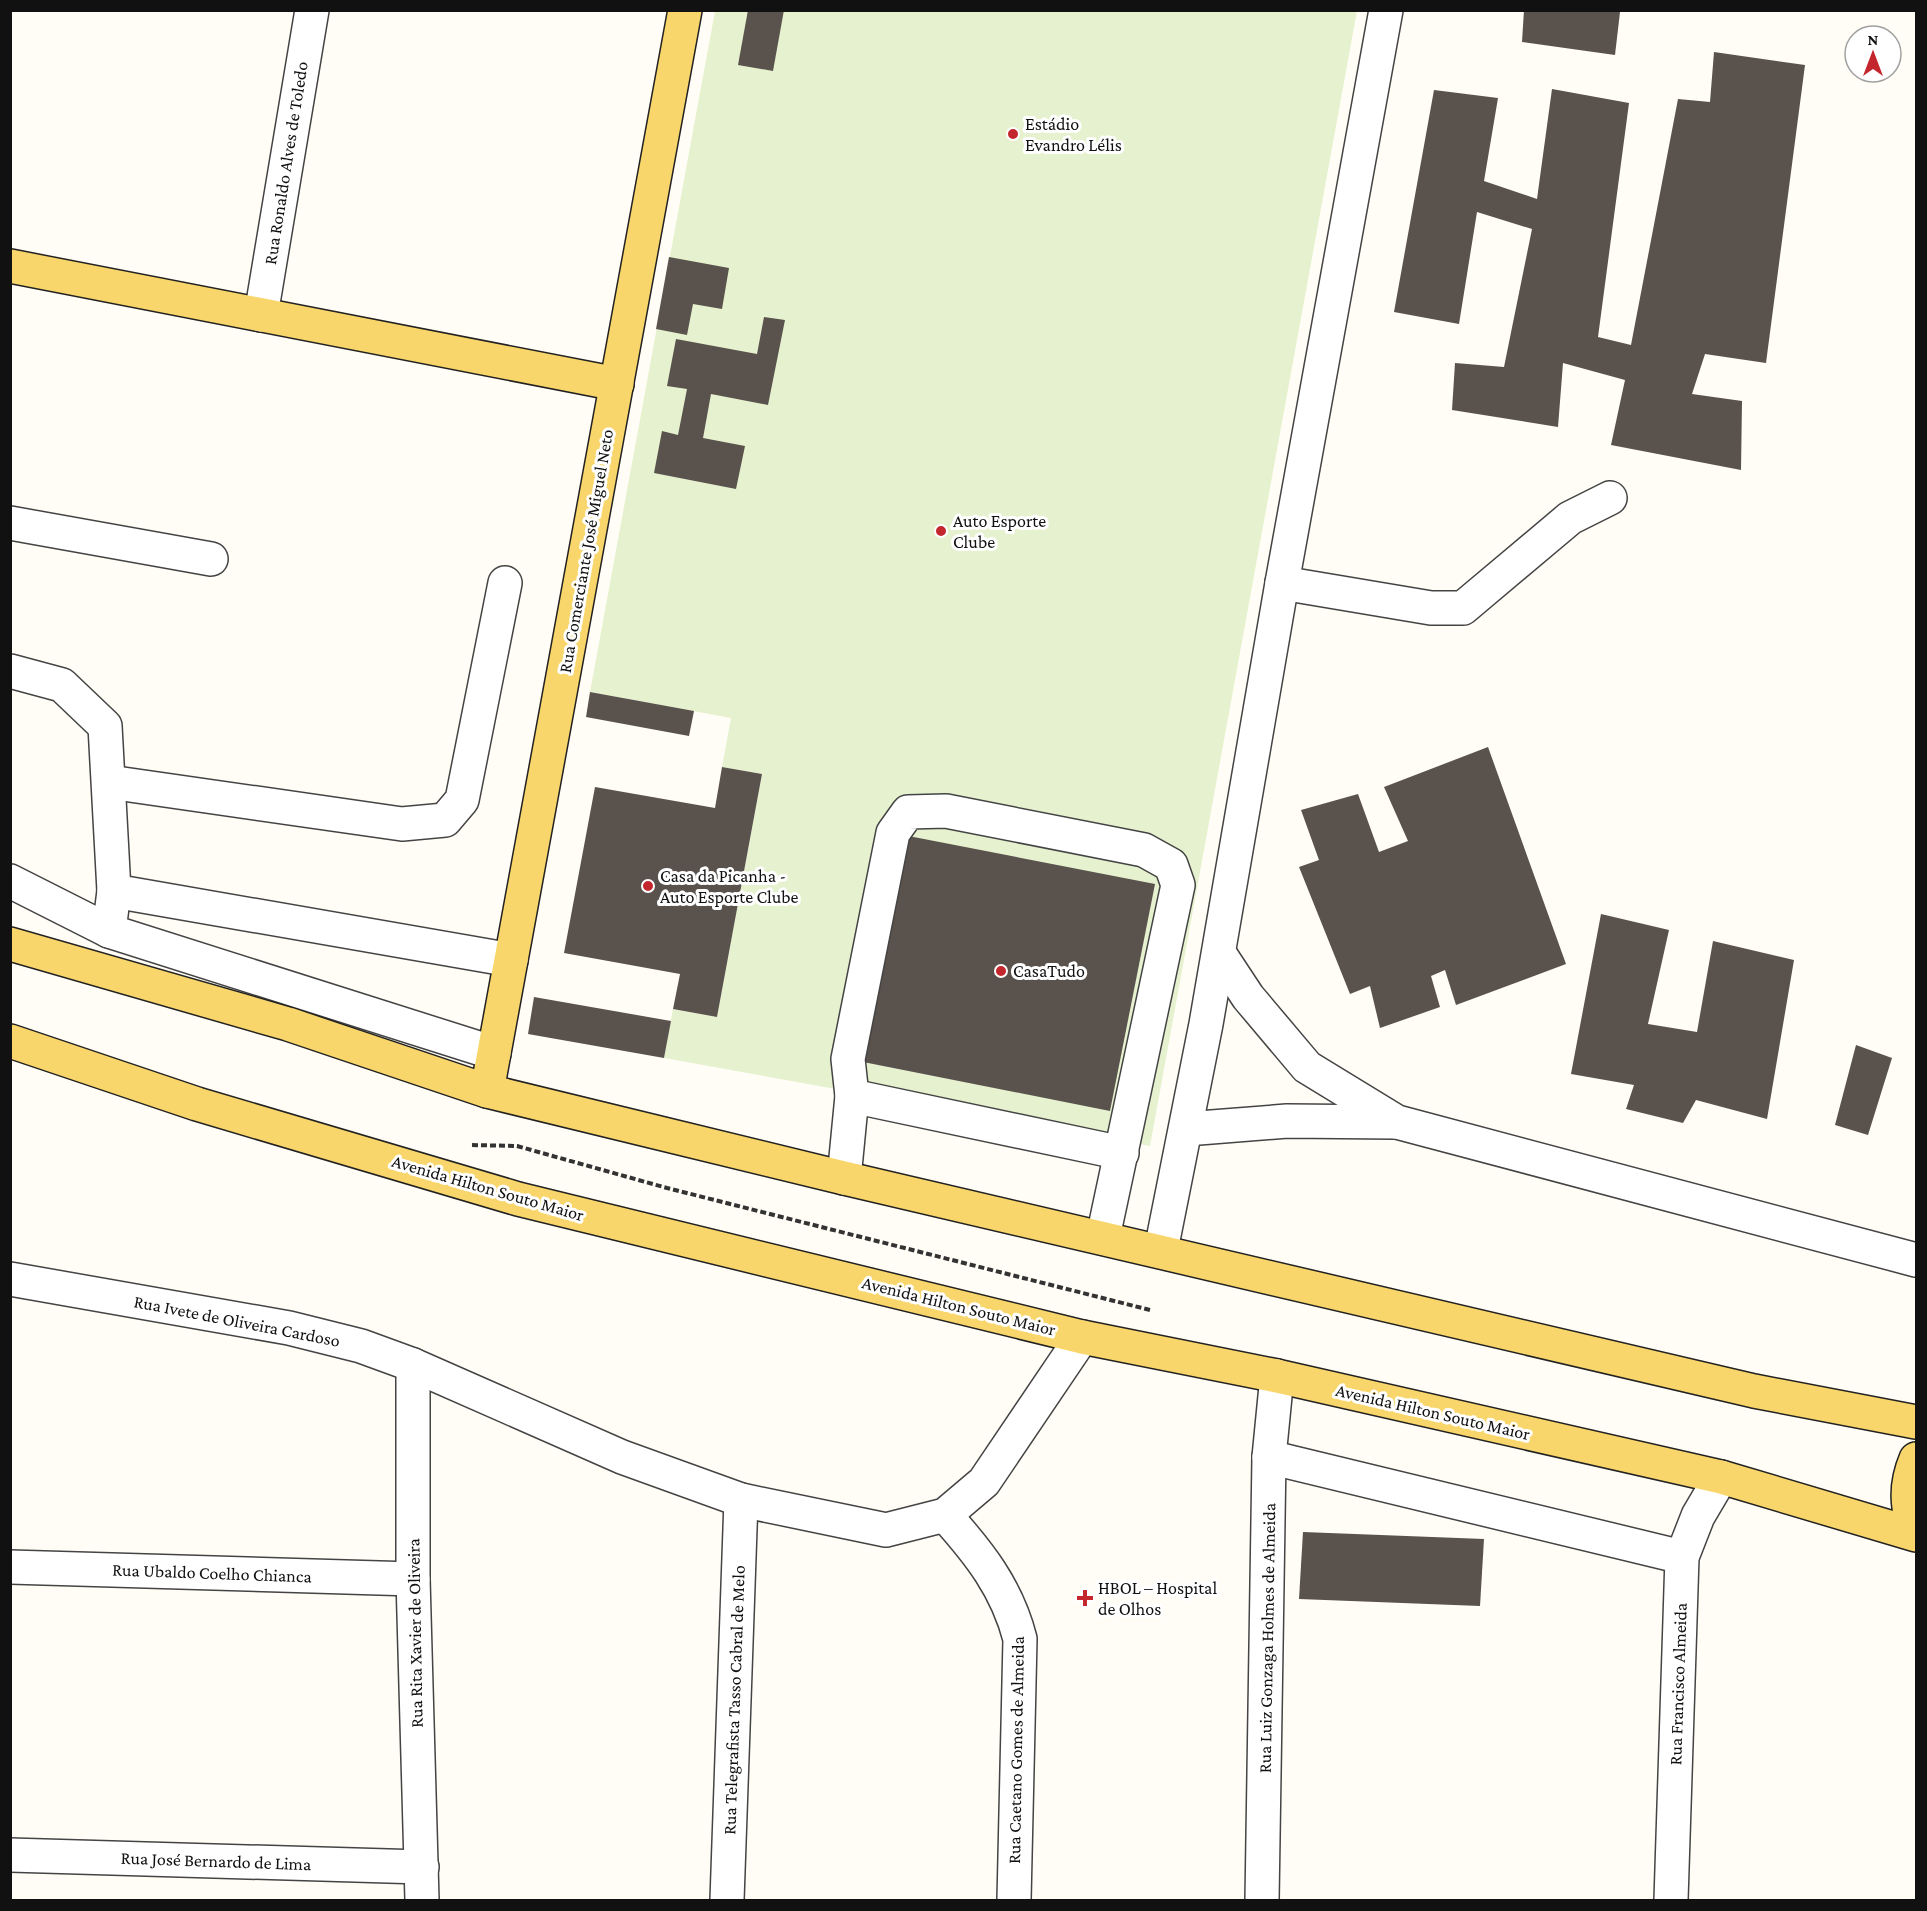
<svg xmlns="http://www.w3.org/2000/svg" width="1927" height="1911" viewBox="0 0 1927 1911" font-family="'Crimson Pro',serif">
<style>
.pitch{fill:#e6f2cf}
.building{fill:#5a524d}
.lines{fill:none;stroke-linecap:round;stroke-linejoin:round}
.minor-casing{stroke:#444;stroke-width:36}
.major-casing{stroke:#222;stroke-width:36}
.path{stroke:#333;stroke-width:4;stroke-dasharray:6 3;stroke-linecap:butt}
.minor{stroke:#fff;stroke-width:33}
.major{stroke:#f9d66b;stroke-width:33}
.poi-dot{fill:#c4262e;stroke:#fff;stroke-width:2}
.labels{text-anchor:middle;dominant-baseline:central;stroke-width:6;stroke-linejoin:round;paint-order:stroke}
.poi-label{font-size:18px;fill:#111;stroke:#fff;text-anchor:start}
.street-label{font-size:18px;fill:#111;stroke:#fff}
</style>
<rect width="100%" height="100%" fill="#fffdf5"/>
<path class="pitch" d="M715,11H1357L1150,1146L664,1058L673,1009L717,1017L762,774L722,767L731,718L590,692Z"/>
<g class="building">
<path d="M748,10H784L773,71L738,65Z"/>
<path d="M1524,10L1620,12L1615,55L1522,42Z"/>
<path d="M1714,52L1805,65L1766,363L1705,354L1692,394L1742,401L1741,470L1611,445L1625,380L1563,363L1558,427L1452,410L1455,363L1504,367L1532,229L1477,212L1459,324L1394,312L1434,90L1498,98L1484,181L1537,199L1552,89L1629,103L1598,337L1631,345L1678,99L1710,102Z"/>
<path d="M669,257L729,268L722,309L693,304L687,335L656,329Z"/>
<path d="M764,317L785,320L768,405L711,394L703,438L745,446L736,489L654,473L662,431L678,435L687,389L667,386L676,339L757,354Z"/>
<path d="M590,692L694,711L689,736L586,717Z"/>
<path d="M1488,747L1566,964L1456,1005L1445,970L1431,976L1440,1007L1380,1028L1370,986L1350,994L1299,867L1319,860L1301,810L1358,794L1379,852L1408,841L1384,787Z"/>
<path d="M722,767L762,774L717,1017L673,1009L680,974L564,953L595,787L715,808Z"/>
<path d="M893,833L1155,884L1110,1111L848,1059Z"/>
<path d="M1601,914L1669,930L1648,1024L1697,1032L1713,941L1794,960L1767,1119L1696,1100L1683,1123L1626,1109L1634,1085L1571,1074Z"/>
<path d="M534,997L671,1021L664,1058L528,1034Z"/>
<path d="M1856,1045L1892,1058L1868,1135L1835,1125Z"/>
<path d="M1303,1532L1484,1539L1480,1606L1299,1599Z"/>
</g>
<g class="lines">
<g class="minor-casing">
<g id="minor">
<path d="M261,315L312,10"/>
<path d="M10,523L211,559"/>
<path d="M1282,583L1386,10"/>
<path d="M10,671L62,685L105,726L114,891L511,960"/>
<path d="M109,782L402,824L445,820L462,800L505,583"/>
<path d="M10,881L109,931"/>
<path d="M114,891L109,931L494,1053"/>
<path d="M1219,953L1248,997L1307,1067L1397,1122L1916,1260"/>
<path d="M852,1096L848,1059L893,833L908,812L946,811L1144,850L1171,865L1178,885L1103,1237"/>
<path d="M1186,1129L1287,1121L1395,1122"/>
<path d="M844,1178L852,1096L1122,1153"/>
<path d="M1161,1250L1206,1024L1282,583L1431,608H1463L1570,518L1610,498"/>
<path d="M10,1279L289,1328L361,1346L413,1365L622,1457L741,1500L886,1530L945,1515L984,1482L1082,1337"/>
<path d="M413,1365V1579L422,1900"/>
<path d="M1269,1457L1682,1557"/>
<path d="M945,1515C979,1553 1007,1588 1020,1639L1014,1900"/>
<path d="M10,1567L413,1579"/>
<path d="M10,1855L422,1867"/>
<path d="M727,1900L741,1500"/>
<path d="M1262,1900L1269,1457L1277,1376"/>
<path d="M1671,1900L1682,1557L1698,1516L1721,1477"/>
</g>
</g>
<g class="major-casing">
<g id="major">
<path d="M10,266L617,384"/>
<path d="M10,944L288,1024L487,1091L844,1178L1754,1391L1916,1422"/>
<path d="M10,1041L197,1104L518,1199L1082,1337L1277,1376L1721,1477L1916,1535"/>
<path d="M487,1091L685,10"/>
<path d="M1916,1459C1905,1485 1906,1507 1916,1533"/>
</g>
</g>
<path class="path" d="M472,1145L517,1146L667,1188L1150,1310"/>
<use href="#minor" class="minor"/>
<use href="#major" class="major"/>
</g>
<g class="poi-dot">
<circle cx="1013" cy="134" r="6"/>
<circle cx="941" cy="531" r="6"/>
<circle cx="648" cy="886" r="6"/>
<circle cx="1001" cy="971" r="6"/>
<path d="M1082 1589h6v6h6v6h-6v6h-6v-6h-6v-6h6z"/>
</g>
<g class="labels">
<g class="poi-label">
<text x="1025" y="124">Estádio<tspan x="1025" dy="21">Evandro Lélis</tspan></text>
<text x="953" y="521">Auto Esporte<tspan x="953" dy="21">Clube</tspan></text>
<text x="660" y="876">Casa da Picanha -<tspan x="660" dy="21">Auto Esporte Clube</tspan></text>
<text x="1013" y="971">CasaTudo</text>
<text x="1098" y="1588">HBOL – Hospital<tspan x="1098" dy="21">de Olhos</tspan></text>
</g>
<g class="street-label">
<text transform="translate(286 163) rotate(-81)">Rua Ronaldo Alves de Toledo</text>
<text transform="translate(586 551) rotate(-80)">Rua Comerciante José Miguel Neto</text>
<text transform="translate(488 1188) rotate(16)">Avenida Hilton Souto Maior</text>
<text transform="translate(959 1306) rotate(14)">Avenida Hilton Souto Maior</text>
<text transform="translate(237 1321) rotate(11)">Rua Ivete de Oliveira Cardoso</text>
<text transform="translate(1433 1412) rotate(13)">Avenida Hilton Souto Maior</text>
<text transform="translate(212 1573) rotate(2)">Rua Ubaldo Coelho Chianca</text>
<text transform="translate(415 1633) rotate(-91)">Rua Rita Xavier de Oliveira</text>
<text transform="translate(1267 1638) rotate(-89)">Rua Luiz Gonzaga Holmes de Almeida</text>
<text transform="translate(1678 1684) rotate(-88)">Rua Francisco Almeida</text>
<text transform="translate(734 1700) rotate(-88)">Rua Telegrafista Tasso Cabral de Melo</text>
<text transform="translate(1016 1750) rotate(-89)">Rua Caetano Gomes de Almeida</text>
<text transform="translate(216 1861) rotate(2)">Rua José Bernardo de Lima</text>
</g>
</g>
<rect width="1927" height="1911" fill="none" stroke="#111111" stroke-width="24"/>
<g transform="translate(1873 54)"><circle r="28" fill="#ffffff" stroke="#a0a0a0" stroke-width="1.5"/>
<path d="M0-4.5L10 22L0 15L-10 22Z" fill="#c4262e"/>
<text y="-9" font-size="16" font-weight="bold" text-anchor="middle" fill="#111111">N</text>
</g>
</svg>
